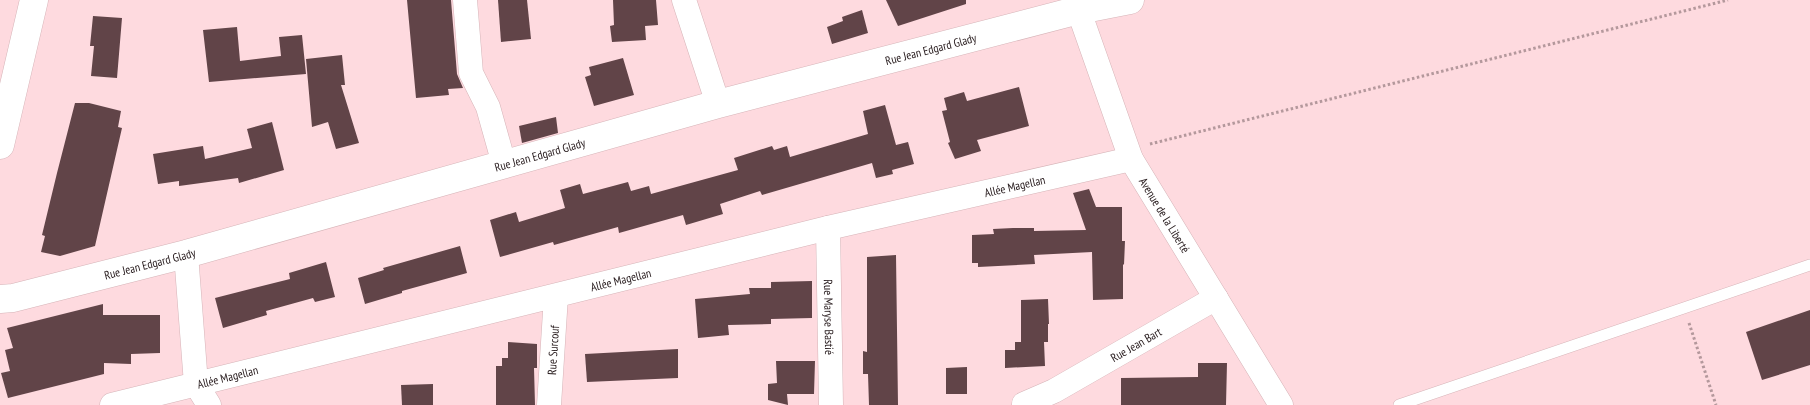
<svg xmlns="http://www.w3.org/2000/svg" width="1810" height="405" viewBox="0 0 1810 405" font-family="'PT Sans Narrow',sans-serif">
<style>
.building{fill:#614448}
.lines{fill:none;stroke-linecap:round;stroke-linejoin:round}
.lane-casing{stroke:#d6b4b8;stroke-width:12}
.street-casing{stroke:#d6b4b8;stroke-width:25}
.secondary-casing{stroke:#d6b4b8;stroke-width:29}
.path{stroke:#b4989c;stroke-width:3;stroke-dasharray:2.5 2.5;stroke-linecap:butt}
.lane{stroke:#fff;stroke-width:11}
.street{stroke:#fff;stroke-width:24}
.secondary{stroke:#fff;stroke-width:28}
.labels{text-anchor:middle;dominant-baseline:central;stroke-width:5;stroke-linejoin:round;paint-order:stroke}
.street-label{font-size:12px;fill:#261a1c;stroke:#fdeef0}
</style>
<rect width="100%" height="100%" fill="#fedadf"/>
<g class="building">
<path d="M407,0H451L457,74L463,88L448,89L449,95L416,98Z"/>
<path d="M498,0H527L531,39L501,42Z"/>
<path d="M613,0H656L658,25L645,26L646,40L612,42L610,26L614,25Z"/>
<path d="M886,0H966V4L898,26Z"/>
<path d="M862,10L868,33L832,44L827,27L843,21L842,17Z"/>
<path d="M93,16L122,18L117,78L91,76L94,46H90Z"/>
<path d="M237,27L240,61L281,56L279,37L302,35L306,74L209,82L203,30Z"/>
<path d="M342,55L345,85H341L359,143L336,149L328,122L312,127L306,59Z"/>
<path d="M623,58L634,95L594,106L585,77L591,75L589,67Z"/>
<path d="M1019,87L1029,126L977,140L981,151L955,159L948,143L950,142L942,111L947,110L944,98L964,92L967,101Z"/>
<path d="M75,103H89L121,111L118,127L122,128L95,246L60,256L41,252L45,236L42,235L57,173Z"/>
<path d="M885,105L896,145L908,142L914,164L892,170L893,174L876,178L872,163L762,195L760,191L720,204L723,214L686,225L683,215L619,233L618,227L554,245L553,242L500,257L490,220L516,212L519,222L565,208L560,190L580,184L583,194L628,182L631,191L649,186L651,194L738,170L734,158L772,146L774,150L787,146L790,157L868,134L863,111Z"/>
<path d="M556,117L558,133L522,143L519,126Z"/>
<path d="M272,122L284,170L239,183L238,178L179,186V181L158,184L153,154L203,146L205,159L252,148L247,129Z"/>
<path d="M1089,189L1096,207H1122V241H1125L1124,265L1123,264V299L1093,300L1092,252L1034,255L1035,264L978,267V263H972V235L994,234L993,229L1013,228H1034V231L1086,230L1073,193Z"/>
<path d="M460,246L467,273L402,291V293L365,304L358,278L384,270L383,268Z"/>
<path d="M896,255L898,405H869L868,374H863V351L867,352V257Z"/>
<path d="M326,262L335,297L315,302L313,298L266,311L267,315L223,328L215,298L290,279L289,273Z"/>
<path d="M812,281V318L771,319V324L728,325L729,335L698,338L695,299L750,294L749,288H771V282Z"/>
<path d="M1048,299L1049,324H1048V342H1044L1045,366L1005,368V350H1015V342H1021V300Z"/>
<path d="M103,304V315H160V353L131,354V364L104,363V374L8,398L1,373L10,371L5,350L13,348L7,328Z"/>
<path d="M1810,310V365L1762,380L1746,332Z"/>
<path d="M508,342L537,344V368H534L535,405H496V366H502V358H508Z"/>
<path d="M678,349V378L587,382L585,354Z"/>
<path d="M776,361H815L814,394H787L788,405L768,400V384L777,383Z"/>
<path d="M1198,363H1227L1226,405H1121V378L1198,377Z"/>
<path d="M967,367V394H946V368Z"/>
<path d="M433,384V405H402L401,385Z"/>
</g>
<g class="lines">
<g class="lane-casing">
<path id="lane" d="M1399,405L1810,265"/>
</g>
<g class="street-casing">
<g id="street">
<path d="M465,0L471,73L488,107L504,164"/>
<path d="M684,0L718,104"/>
<path id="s1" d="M1075,0L1131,159L1281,405"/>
<path id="s2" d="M828,228L831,405"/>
<path d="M186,254L196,384L209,405"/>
<path id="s3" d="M112,405L828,228L1131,159"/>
<path id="s4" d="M549,405L556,296"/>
<path id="s5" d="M1024,405V404L1054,391L1216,298"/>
</g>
</g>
<g class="secondary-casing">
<g id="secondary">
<path d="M0,145L34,0"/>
<path id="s6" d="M0,299L13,298L186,254L718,104L1079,10L1130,0"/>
</g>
</g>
<g class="path">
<path d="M1150,144L1728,0"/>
<path d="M1689,323L1716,405"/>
</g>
<use href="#lane" class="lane"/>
<use href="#street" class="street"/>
<use href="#secondary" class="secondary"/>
</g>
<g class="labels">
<g class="street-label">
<text stroke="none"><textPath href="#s6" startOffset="964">Rue Jean Edgard Glady</textPath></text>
<text stroke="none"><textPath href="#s6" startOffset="559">Rue Jean Edgard Glady</textPath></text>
<text stroke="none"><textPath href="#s3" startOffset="929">Allée Magellan</textPath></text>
<text stroke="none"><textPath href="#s1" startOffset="234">Avenue de la Liberté</textPath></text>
<text stroke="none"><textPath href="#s6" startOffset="154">Rue Jean Edgard Glady</textPath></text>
<text stroke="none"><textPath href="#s3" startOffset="524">Allée Magellan</textPath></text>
<text stroke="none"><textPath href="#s2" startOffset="89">Rue Maryse Bastié</textPath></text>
<text stroke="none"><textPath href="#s5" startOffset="128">Rue Jean Bart</textPath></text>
<text stroke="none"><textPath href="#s4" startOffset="55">Rue Surcouf</textPath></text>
<text stroke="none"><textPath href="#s3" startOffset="119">Allée Magellan</textPath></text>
</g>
</g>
</svg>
